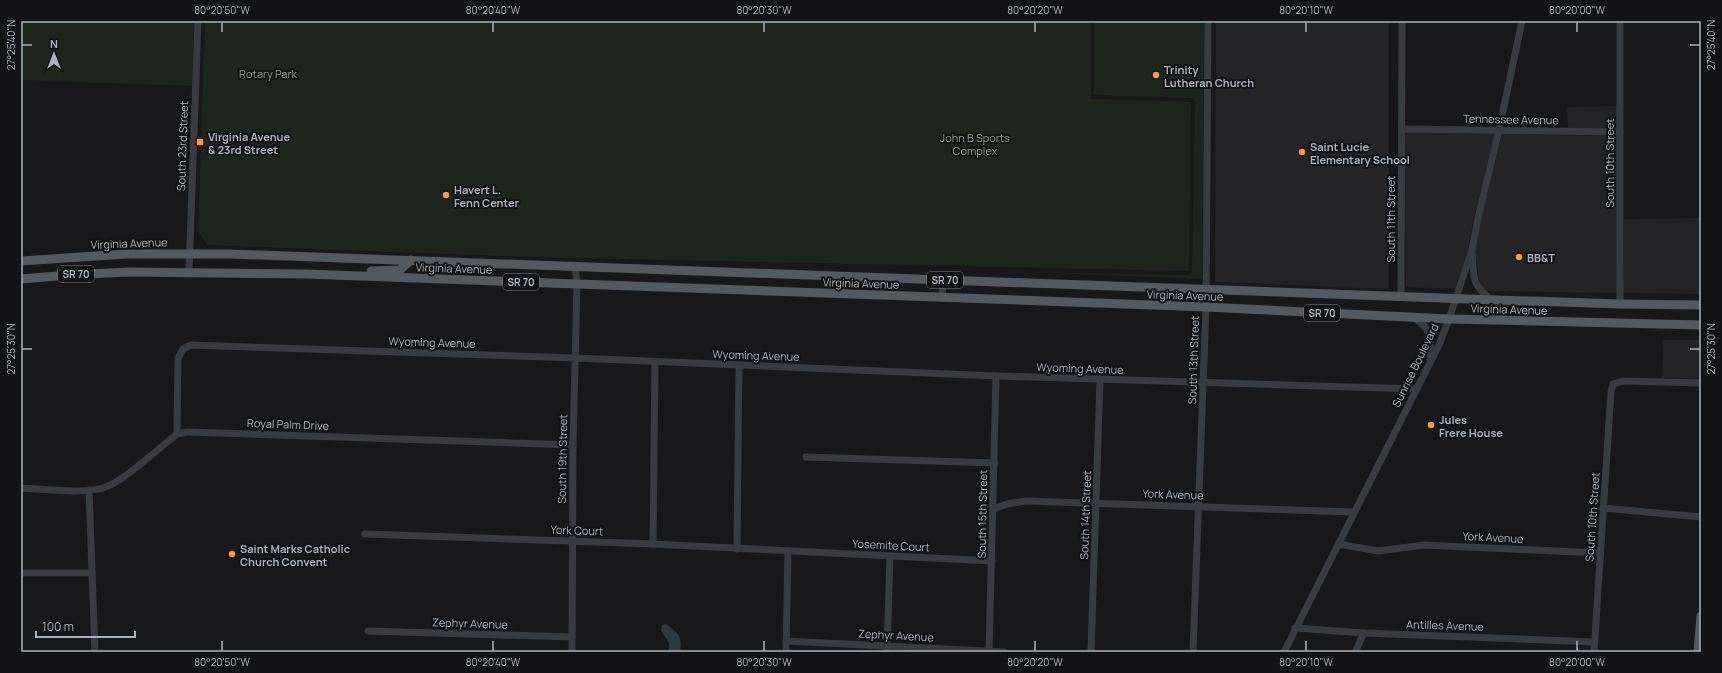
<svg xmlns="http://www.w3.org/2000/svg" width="1722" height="673" viewBox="0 0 1722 673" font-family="Manrope,sans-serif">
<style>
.built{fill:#242427}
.green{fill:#1d261d}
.water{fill:#2c3a40}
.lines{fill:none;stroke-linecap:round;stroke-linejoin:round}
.minor{stroke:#383b40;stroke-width:7}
.major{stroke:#54585f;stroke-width:9}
.ticks{fill:none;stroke:#a9b1bb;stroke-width:1.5}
.poi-dot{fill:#ff9a2b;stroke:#131315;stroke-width:1.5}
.labels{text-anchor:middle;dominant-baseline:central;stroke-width:4;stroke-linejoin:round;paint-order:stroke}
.shield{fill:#131315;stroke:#7c8289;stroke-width:1}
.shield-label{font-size:10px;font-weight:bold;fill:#a9b1bb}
.poi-label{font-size:11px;font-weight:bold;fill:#a9b1bb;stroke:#131315;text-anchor:start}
.park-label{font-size:11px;fill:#82a77f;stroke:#131315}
.street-label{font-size:11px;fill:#a9b1bb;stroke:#131315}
.neatline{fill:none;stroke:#a9b1bb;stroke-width:1.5}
.ticks-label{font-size:10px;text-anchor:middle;fill:#a9b1bb}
</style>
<rect width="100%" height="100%" fill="#18181a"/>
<g class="built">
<path d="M1216,21H1389V289L1215,282Z"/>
<path d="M1617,106V129L1568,128L1567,107Z"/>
<path d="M1405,132L1495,134L1474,217L1468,250L1455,289L1406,287Z"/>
<path d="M1502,134L1617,136V293L1486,291L1480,285L1475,251L1481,219Z"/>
<path d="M1701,218V294L1623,293L1624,219Z"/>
<path d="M1663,340H1701V379L1662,378Z"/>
</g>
<g class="green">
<path d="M21,21H194L192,86L21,80Z"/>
<path d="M205,21H1091V99L1191,102L1189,271L530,257L207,245L198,231Z"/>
<path d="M1094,21H1204L1202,279L1023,272L1189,275L1192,273L1195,101L1192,98L1094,95Z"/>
</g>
<path class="water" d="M666,624C678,633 683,637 680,652H669V643L661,630L662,625Z"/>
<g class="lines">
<g class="minor">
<path d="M1402,129L1620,132"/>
<path d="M1472,253C1474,277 1471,285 1492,300"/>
<path d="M189,272L198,21"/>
<path d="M1401,297L1402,21"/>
<path d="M942,298L943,280"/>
<path d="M1620,304V21"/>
<path d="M1413,317C1432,329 1431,338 1430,359"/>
<path d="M177,434L178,358L183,349L191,345L575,358L996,376L1416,389"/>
<path d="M806,457L995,463"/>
<path d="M21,488C42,489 84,494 103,488C123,482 159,448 177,434L188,432L573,445"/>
<path d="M89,490L95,652"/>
<path d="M1603,508L1701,517"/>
<path d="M993,509L1007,504L1026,501L1354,512"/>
<path d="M365,534L653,544L992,561"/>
<path d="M653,544L655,362"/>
<path d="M1338,544L1378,551L1424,545L1600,553"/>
<path d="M737,549L739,365"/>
<path d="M21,573H92"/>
<path d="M1295,628L1364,633L1595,642"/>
<path d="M368,631L572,637"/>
<path d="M786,641L1004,652"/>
<path d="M572,652L573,445L577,284L575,267"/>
<path d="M786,652L788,551"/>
<path d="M887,652L890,556"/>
<path d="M989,652L996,376"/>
<path d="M1091,652L1100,379"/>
<path d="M1193,652L1206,307L1208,21"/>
<path d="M1284,652L1439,345L1449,319L1472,250L1478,218L1499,130L1522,21"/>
<path d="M1355,652L1364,633"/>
<path d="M1594,652L1611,392L1613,384L1623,381L1701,383"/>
</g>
<g class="major">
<path d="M21,261L126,254H231L1468,299L1620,304L1701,305"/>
<path d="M371,271L400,270L411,260"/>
<path d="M21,279L69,275L128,272L306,274L1206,307L1449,319L1701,325"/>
<path d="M1698,652L1701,616"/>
</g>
</g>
<path class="ticks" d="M222,22V32M493,22V32M764,22V32M1035,22V32M1306,22V32M1577,22V32M22,45H32M1690,45H1700M22,349H32M1690,349H1700M222,641V651M493,641V651M764,641V651M1035,641V651M1306,641V651M1577,641V651"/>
<g class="poi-dot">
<circle cx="1156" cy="75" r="4"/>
<rect x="196" y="138" width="8" height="8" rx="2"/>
<circle cx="1302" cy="152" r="4"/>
<circle cx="446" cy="195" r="4"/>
<circle cx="1519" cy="257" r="4"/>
<circle cx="1431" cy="425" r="4"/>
<circle cx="232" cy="554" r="4"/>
</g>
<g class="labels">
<g class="shield">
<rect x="58" y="266" width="36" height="16" rx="3"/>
<rect x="927" y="272" width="36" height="16" rx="3"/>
<rect x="503" y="274" width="36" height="16" rx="3"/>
<rect x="1304" y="305" width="36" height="16" rx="3"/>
</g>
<g class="shield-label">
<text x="76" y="274">SR 70</text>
<text x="945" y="280">SR 70</text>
<text x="521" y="282">SR 70</text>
<text x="1322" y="313">SR 70</text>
</g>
<g class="poi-label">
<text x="1164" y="69">Trinity<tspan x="1164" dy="13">Lutheran Church</tspan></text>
<text x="208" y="136">Virginia Avenue<tspan x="208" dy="13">&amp; 23rd Street</tspan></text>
<text x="1310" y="146">Saint Lucie<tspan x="1310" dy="13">Elementary School</tspan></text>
<text x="454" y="189">Havert L.<tspan x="454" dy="13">Fenn Center</tspan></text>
<text x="1527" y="257">BB&amp;T</text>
<text x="1439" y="419">Jules<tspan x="1439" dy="13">Frere House</tspan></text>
<text x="240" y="548">Saint Marks Catholic<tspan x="240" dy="13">Church Convent</tspan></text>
</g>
<g class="park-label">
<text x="268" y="73">Rotary Park</text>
<text x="975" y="137">John B Sports<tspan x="975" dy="13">Complex</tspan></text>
</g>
<g class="street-label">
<text transform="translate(1511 119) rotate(1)">Tennessee Avenue</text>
<text transform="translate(182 146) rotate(-88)">South 23rd Street</text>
<text transform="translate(1609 163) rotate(-90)">South 10th Street</text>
<text transform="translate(1390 219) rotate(-90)">South 11th Street</text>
<text transform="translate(129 243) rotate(-2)">Virginia Avenue</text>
<text transform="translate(454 268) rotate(2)">Virginia Avenue</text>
<text transform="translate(861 283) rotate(2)">Virginia Avenue</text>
<text transform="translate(1185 295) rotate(2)">Virginia Avenue</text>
<text transform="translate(1509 309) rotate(2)">Virginia Avenue</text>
<text transform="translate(432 342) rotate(2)">Wyoming Avenue</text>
<text transform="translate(756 355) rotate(2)">Wyoming Avenue</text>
<text transform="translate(1193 360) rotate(-88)">South 13th Street</text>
<text transform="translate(1415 365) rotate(-64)">Sunrise Boulevard</text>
<text transform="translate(1080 368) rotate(2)">Wyoming Avenue</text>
<text transform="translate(288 424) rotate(2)">Royal Palm Drive</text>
<text transform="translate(562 459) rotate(-89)">South 19th Street</text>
<text transform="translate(1173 494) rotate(2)">York Avenue</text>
<text transform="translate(982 514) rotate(-89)">South 15th Street</text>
<text transform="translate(1085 515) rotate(-88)">South 14th Street</text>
<text transform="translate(1592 517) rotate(-86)">South 10th Street</text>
<text transform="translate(577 530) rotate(2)">York Court</text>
<text transform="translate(1493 537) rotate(3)">York Avenue</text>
<text transform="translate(891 545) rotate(3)">Yosemite Court</text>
<text transform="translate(470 623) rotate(2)">Zephyr Avenue</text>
<text transform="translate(1445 625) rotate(2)">Antilles Avenue</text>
<text transform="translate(896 635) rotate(3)">Zephyr Avenue</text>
</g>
</g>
<rect width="1722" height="673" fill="none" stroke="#131315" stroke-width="44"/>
<g transform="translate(54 54)" stroke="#131315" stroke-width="3" paint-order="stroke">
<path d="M0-3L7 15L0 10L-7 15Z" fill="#a9b1bb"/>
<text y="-6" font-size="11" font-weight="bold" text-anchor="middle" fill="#a9b1bb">N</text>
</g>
<path d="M36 631v6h99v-6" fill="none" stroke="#a9b1bb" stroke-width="2"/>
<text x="42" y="631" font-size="12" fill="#a9b1bb" stroke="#131315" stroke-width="3" paint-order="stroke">100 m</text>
<rect x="22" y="22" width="1678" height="629" class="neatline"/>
<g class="ticks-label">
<text x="222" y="14">80°20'50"W</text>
<text x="493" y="14">80°20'40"W</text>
<text x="764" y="14">80°20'30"W</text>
<text x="1035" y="14">80°20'20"W</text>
<text x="1306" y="14">80°20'10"W</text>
<text x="1577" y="14">80°20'00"W</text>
<text transform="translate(11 45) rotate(-90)" y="4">27°25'40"N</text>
<text transform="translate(1711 45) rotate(-90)" y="4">27°25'40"N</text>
<text transform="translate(11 349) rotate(-90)" y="4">27°25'30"N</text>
<text transform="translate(1711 349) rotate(-90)" y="4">27°25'30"N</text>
<text x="222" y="666">80°20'50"W</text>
<text x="493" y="666">80°20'40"W</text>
<text x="764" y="666">80°20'30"W</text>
<text x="1035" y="666">80°20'20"W</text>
<text x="1306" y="666">80°20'10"W</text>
<text x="1577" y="666">80°20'00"W</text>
</g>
</svg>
